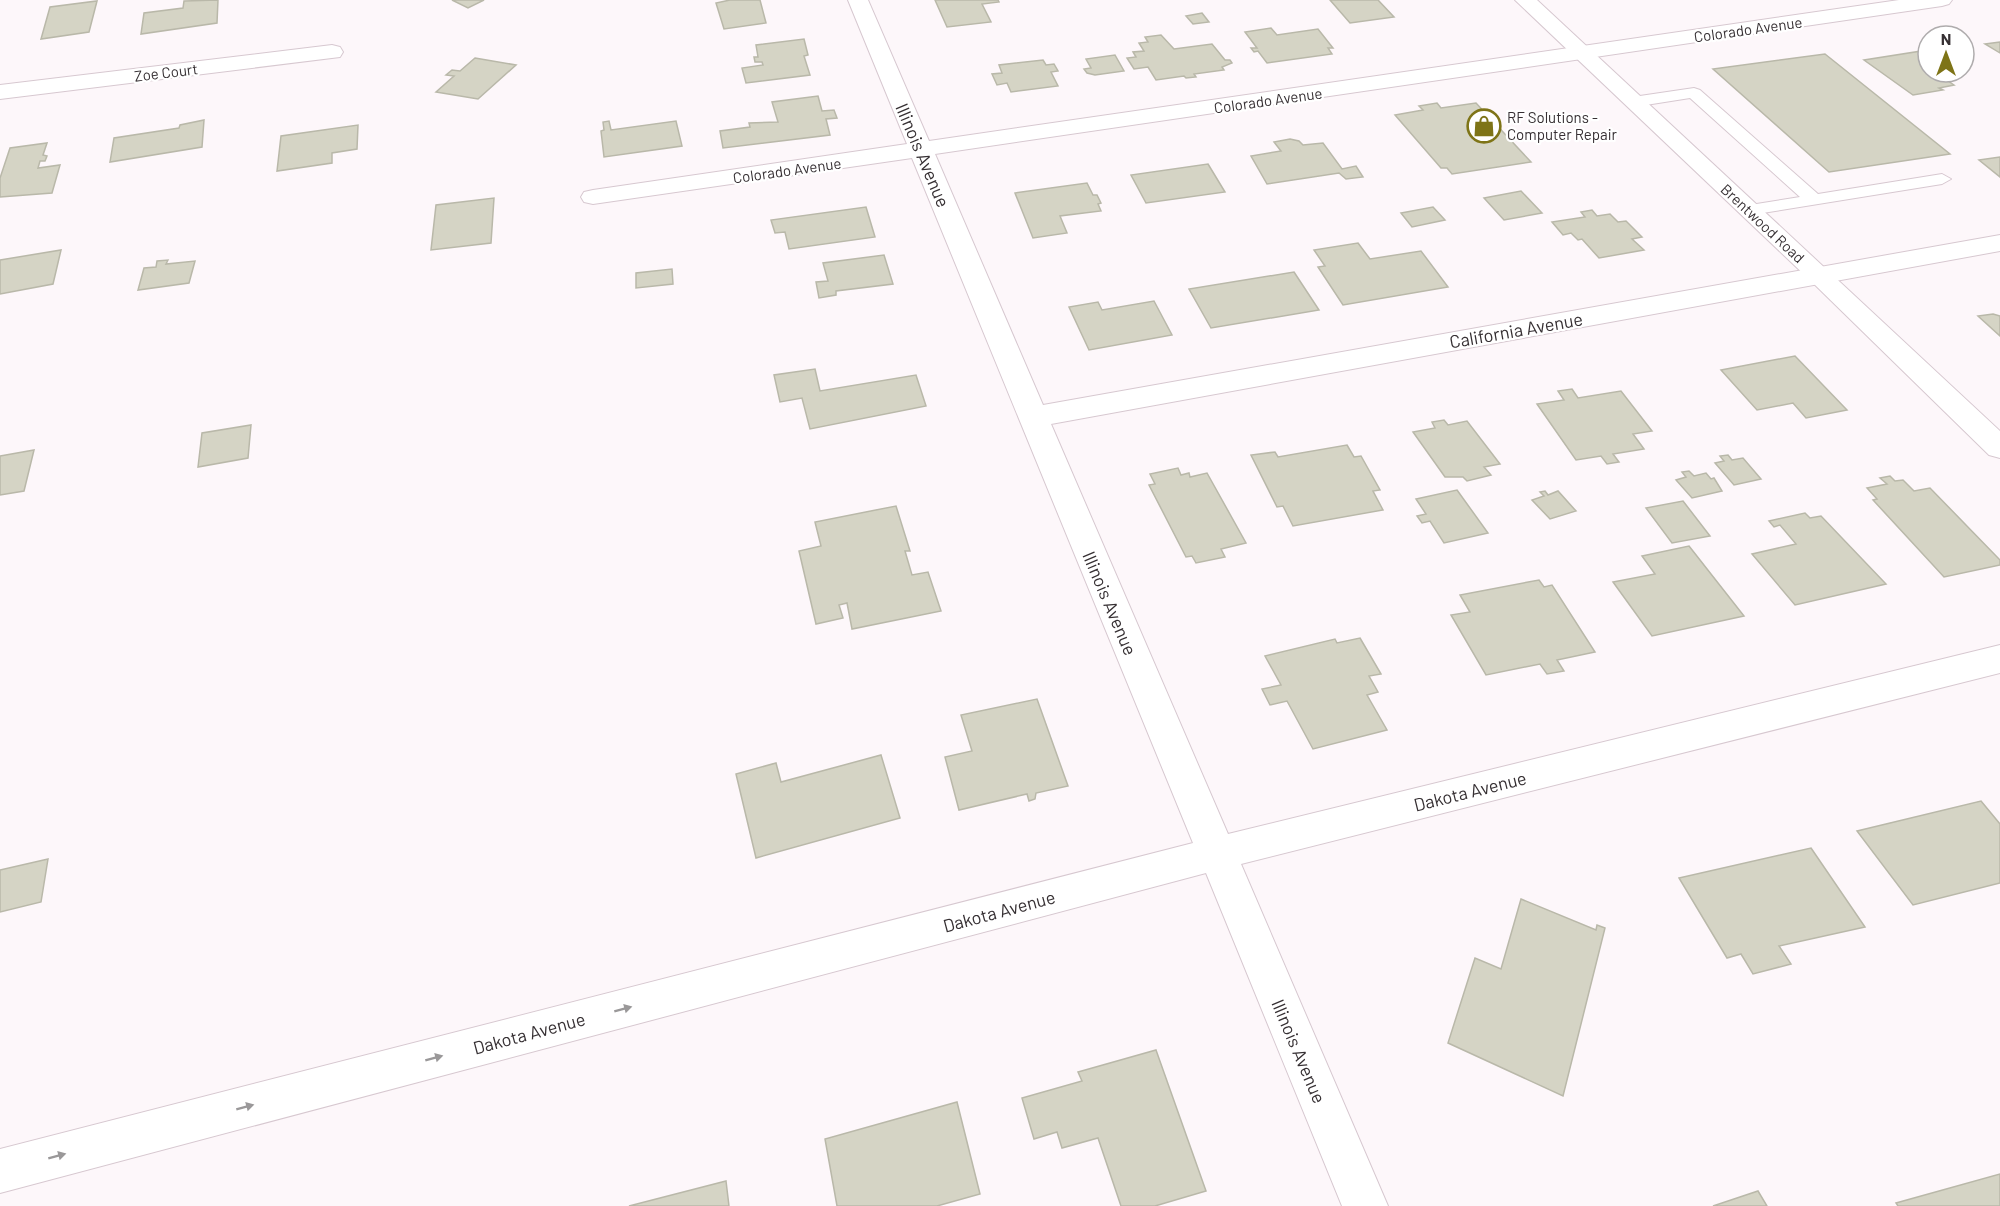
<svg xmlns="http://www.w3.org/2000/svg" width="2000" height="1206" viewBox="0 0 2000 1206" font-family="Barlow,sans-serif">
<style>
.building{fill:#d5d4c5;stroke:#b9b8a9;stroke-width:1.5}
.lines{fill:none;stroke-linecap:round;stroke-linejoin:round}
.service-casing{stroke:#d7c8d0;stroke-width:2}
.minor-casing{stroke:#d7c8d0;stroke-width:2}
.tertiary-casing{stroke:#d7c8d0;stroke-width:2}
.service{fill:#fff;fill-rule:evenodd}
.minor{fill:#fff;fill-rule:evenodd}
.tertiary{fill:#fff;fill-rule:evenodd}
.oneway{fill:#9a9899}
.labels{text-anchor:middle;dominant-baseline:central;stroke-width:4.5;stroke-linejoin:round;paint-order:stroke}
.far-street-label{font-size:15px;fill:#363033;stroke:#fff}
.far-poi-label{font-size:15px;fill:#363033;stroke:#fff;text-anchor:start}
.street-label{font-size:18px;fill:#363033;stroke:#fff}
</style>
<rect width="100%" height="100%" fill="#fdf7fa"/>
<g class="building">
<path d="M218,0L217,23L141,34L144,13L183,8L184,1Z"/>
<path d="M452,0H484L468,8Z"/>
<path d="M730,0H760L766,23L724,29L716,3Z"/>
<path d="M935,0H998L999,2L982,4L991,22L947,27Z"/>
<path d="M1330,0H1378L1394,17L1350,23Z"/>
<path d="M97,1L89,32L41,39L50,7Z"/>
<path d="M1202,13L1209,22L1193,24L1186,16Z"/>
<path d="M1271,28L1277,35L1318,29L1333,48H1328L1332,54L1267,63L1258,51L1254,52L1251,48H1257L1245,32Z"/>
<path d="M1161,35L1174,49L1212,44L1225,60H1230L1232,63L1222,67L1224,70L1194,74L1196,77L1186,78L1184,76L1156,80L1148,67L1134,69L1127,58L1136,57L1133,52L1144,51L1139,43L1148,42L1145,37Z"/>
<path d="M804,39L808,55L804,56L810,75L746,83L742,68L763,65L762,62H755L754,57H758L756,45Z"/>
<path d="M2000,42V53L1985,44Z"/>
<path d="M1928,50V72H1958L1941,76L1954,85L1939,88L1943,90L1913,95L1864,60Z"/>
<path d="M1825,54L1950,154L1829,172L1713,69Z"/>
<path d="M1115,55L1124,71L1095,75L1087,73L1084,69L1091,68L1086,59Z"/>
<path d="M475,58L516,65L478,99L436,92L454,76L446,75L452,70L460,71Z"/>
<path d="M1043,60L1046,65L1054,64L1058,71L1051,72L1058,86L1011,92L1007,83L997,85L992,74L1002,73L999,65Z"/>
<path d="M818,96L822,111L834,110L837,118L826,119L830,135L723,148L720,131L750,127L749,123L778,122L772,102Z"/>
<path d="M1437,103L1441,108L1476,103L1531,162L1452,174L1447,168H1441L1395,115L1423,110L1419,106Z"/>
<path d="M204,120L202,147L110,162L114,138L179,128L180,125Z"/>
<path d="M609,121L611,130L676,121L682,146L604,157L601,131L604,130L603,122Z"/>
<path d="M358,125L357,149L332,153V163L277,171L281,136Z"/>
<path d="M1290,139L1299,141L1303,145L1323,143L1342,169L1356,166L1363,177L1346,179L1339,173L1267,184L1251,156L1281,151L1274,142Z"/>
<path d="M47,143L43,155L47,156L45,161H40L38,168L60,165L52,193L0,197V178L10,148Z"/>
<path d="M2000,157V177L1979,160Z"/>
<path d="M1208,164L1225,192L1146,203L1131,175Z"/>
<path d="M1087,183L1093,195H1097L1101,203L1098,204L1101,211L1060,216L1067,233L1033,238L1015,193Z"/>
<path d="M1521,191L1542,213L1504,220L1484,198Z"/>
<path d="M494,198L491,243L431,250L436,205Z"/>
<path d="M866,207L875,237L789,249L785,232L775,233L771,220Z"/>
<path d="M1433,207L1445,220L1412,227L1401,213Z"/>
<path d="M1592,210L1597,216L1610,214L1618,222L1626,221L1642,237L1632,239L1644,250L1599,258L1582,239L1578,240L1571,233L1563,235L1552,222L1585,217L1581,212Z"/>
<path d="M1358,243L1370,259L1421,251L1448,287L1343,305L1318,267L1325,266L1314,250Z"/>
<path d="M61,250L53,284L0,294V260Z"/>
<path d="M884,255L893,284L836,291V295L819,298L816,282L828,281L823,263Z"/>
<path d="M168,260L166,264L195,261L189,283L138,290L144,268L156,267L157,261Z"/>
<path d="M672,269L673,284L636,288V273Z"/>
<path d="M1294,272L1319,310L1211,328L1189,289Z"/>
<path d="M1154,301L1172,335L1089,350L1069,307L1098,302L1102,310Z"/>
<path d="M1993,314L2000,316V336L1978,316Z"/>
<path d="M1795,356L1847,410L1806,418L1793,403L1757,410L1721,370Z"/>
<path d="M815,369L820,391L916,375L926,406L810,429L802,398L780,402L774,375Z"/>
<path d="M1572,389L1578,398L1621,391L1652,431L1633,434L1644,449L1613,454L1619,462L1607,464L1601,456L1576,460L1537,404L1564,400L1558,391Z"/>
<path d="M1444,420L1448,425L1467,421L1500,464L1484,467L1491,475L1467,481L1463,477H1445L1413,432L1435,428L1432,422Z"/>
<path d="M251,425L248,458L198,467L202,433Z"/>
<path d="M1347,445L1354,457L1361,456L1380,490L1373,491L1383,510L1293,526L1283,506L1277,507L1251,455L1275,452L1278,457Z"/>
<path d="M34,450L24,491L0,495V456Z"/>
<path d="M1728,455L1732,460L1743,458L1761,479L1734,485L1715,463L1724,461L1720,456Z"/>
<path d="M1178,468L1181,475L1189,473L1190,477L1207,473L1246,543L1221,549L1225,557L1196,563L1192,556L1186,557L1149,485L1155,484L1150,474Z"/>
<path d="M1689,471L1694,476L1706,473L1711,479L1714,478L1722,491L1692,498L1676,480L1686,477L1682,472Z"/>
<path d="M1890,476L1895,481L1903,480L1914,491L1930,488L2000,560V565L1944,577L1873,500L1877,499L1867,488L1887,484L1880,478Z"/>
<path d="M1457,490L1488,533L1444,543L1430,521L1422,523L1417,516L1426,514L1416,499Z"/>
<path d="M1545,491L1548,495L1558,491L1576,511L1550,519L1532,500L1544,496L1540,492Z"/>
<path d="M1683,501L1710,536L1672,543L1646,508Z"/>
<path d="M896,506L910,551H905L912,575L928,572L941,611L852,629L847,603L839,605L843,618L816,624L799,551L821,546L815,522Z"/>
<path d="M1805,513L1810,518L1821,516L1886,584L1795,605L1752,554L1796,544L1780,525L1774,527L1769,521Z"/>
<path d="M1689,546L1744,616L1652,636L1613,582L1655,574L1642,556Z"/>
<path d="M1539,580L1544,587L1552,585L1595,652L1557,660L1564,671L1547,674L1540,664L1486,675L1451,615L1470,612L1460,595Z"/>
<path d="M1360,638L1381,674L1369,676L1378,692L1367,695L1387,730L1313,749L1287,701L1270,705L1262,689L1281,685L1265,656L1335,639L1337,643Z"/>
<path d="M1037,699L1068,786L1036,793L1035,799L1029,801L1027,794L959,810L945,757L972,751L961,715Z"/>
<path d="M881,755L900,818L756,858L736,774L776,763L781,782Z"/>
<path d="M1981,801L2000,824V883L1913,905L1857,831Z"/>
<path d="M1811,848L1865,927L1779,946L1791,964L1753,974L1741,954L1727,958L1679,878Z"/>
<path d="M48,859L41,902L0,912V870Z"/>
<path d="M1521,899L1596,930L1597,925L1605,928L1563,1096L1448,1043L1475,958L1501,969Z"/>
<path d="M1156,1050L1206,1191L1155,1206H1121L1098,1138L1062,1148L1057,1132L1034,1139L1022,1098L1082,1081L1078,1072Z"/>
<path d="M957,1102L980,1194L937,1206H837L825,1139Z"/>
<path d="M2000,1174V1206H1898L1896,1203Z"/>
<path d="M726,1181L729,1206H629Z"/>
<path d="M1758,1191L1767,1206H1713Z"/>
</g>
<g class="lines">
<g class="service-casing">
<path id="service" d="M1694,88L1700,90L1818,194L1942,174L1951,179L1942,184L1750,215L1744,214L1741,210L1744,206L1800,197L1690,98L1633,107L1625,102L1633,97Z"/>
</g>
<g class="minor-casing">
<g id="minor">
<path d="M848,0H868L929,141L1899,0H1952L1949,4L1942,6L935,154L1043,405L2000,235V251L1051,424L1228,834L2000,645V673L1241,864L1388,1206H1342L1206,873L0,1193V1149L1193,843L912,158L593,204L584,202L581,197L584,192L593,190L907,144Z"/>
<path d="M332,45L340,47L343,52L340,57L0,99V85Z"/>
</g>
</g>
<g class="tertiary-casing">
<path id="tertiary" d="M1515,0H1537L2000,431V458L1989,455L1811,281Z"/>
</g>
<use href="#service" class="service"/>
<use href="#minor" class="minor"/>
<use href="#tertiary" class="tertiary"/>
</g>
<defs><path id="oneway-solid" d="M-6-.8H1V-3.2L6.5 0L1 3.2V.8H-6Z" transform="scale(1.5)"/></defs>
<g class="oneway">
<use href="#oneway-solid" transform="translate(623 1009) rotate(-15)"/>
<use href="#oneway-solid" transform="translate(434 1058) rotate(-15)"/>
<use href="#oneway-solid" transform="translate(245 1107) rotate(-15)"/>
<use href="#oneway-solid" transform="translate(57 1156) rotate(-15)"/>
</g>
<defs>
<g id="shop-ring" transform="scale(1.725)"><circle r="9.5" fill="#fff" stroke="#7e7417" stroke-width="1.5"/><path d="M-5-2.5h2.3a2.7 3.5 0 0 1 5.4 0H5L5.5 6h-11ZM-1.5-2.5h3a1.5 2.3 0 0 0-3 0Z" fill="#7e7417"/></g>
</defs>
<g fill-rule="evenodd">
<use href="#shop-ring" x="1484" y="126"/>
</g>
<g class="labels">
<g class="far-street-label">
<text transform="translate(1748 29) rotate(-8)">Colorado Avenue</text>
<text transform="translate(166 72) rotate(-7)">Zoe Court</text>
<text transform="translate(1268 100) rotate(-8)">Colorado Avenue</text>
<text transform="translate(787 170) rotate(-8)">Colorado Avenue</text>
<text transform="translate(1763 223) rotate(43)">Brentwood Road</text>
</g>
<g class="far-poi-label">
<text x="1507" y="117">RF Solutions -<tspan x="1507" dy="17">Computer Repair</tspan></text>
</g>
<g class="street-label">
<text transform="translate(923 155) rotate(67)">Illinois Avenue</text>
<text transform="translate(1516 330) rotate(-10)">California Avenue</text>
<text transform="translate(1110 603) rotate(67)">Illinois Avenue</text>
<text transform="translate(1470 791) rotate(-14)">Dakota Avenue</text>
<text transform="translate(999 911) rotate(-15)">Dakota Avenue</text>
<text transform="translate(529 1033) rotate(-15)">Dakota Avenue</text>
<text transform="translate(1299 1051) rotate(67)">Illinois Avenue</text>
</g>
</g>
<g transform="translate(1946 54)"><circle r="28" fill="#ffffff" stroke="#afacad" stroke-width="1.5"/>
<path d="M0-4.5L10 22L0 15L-10 22Z" fill="#7e7417"/>
<text y="-9" font-size="16" font-weight="bold" text-anchor="middle" fill="#363033">N</text>
</g>
</svg>
